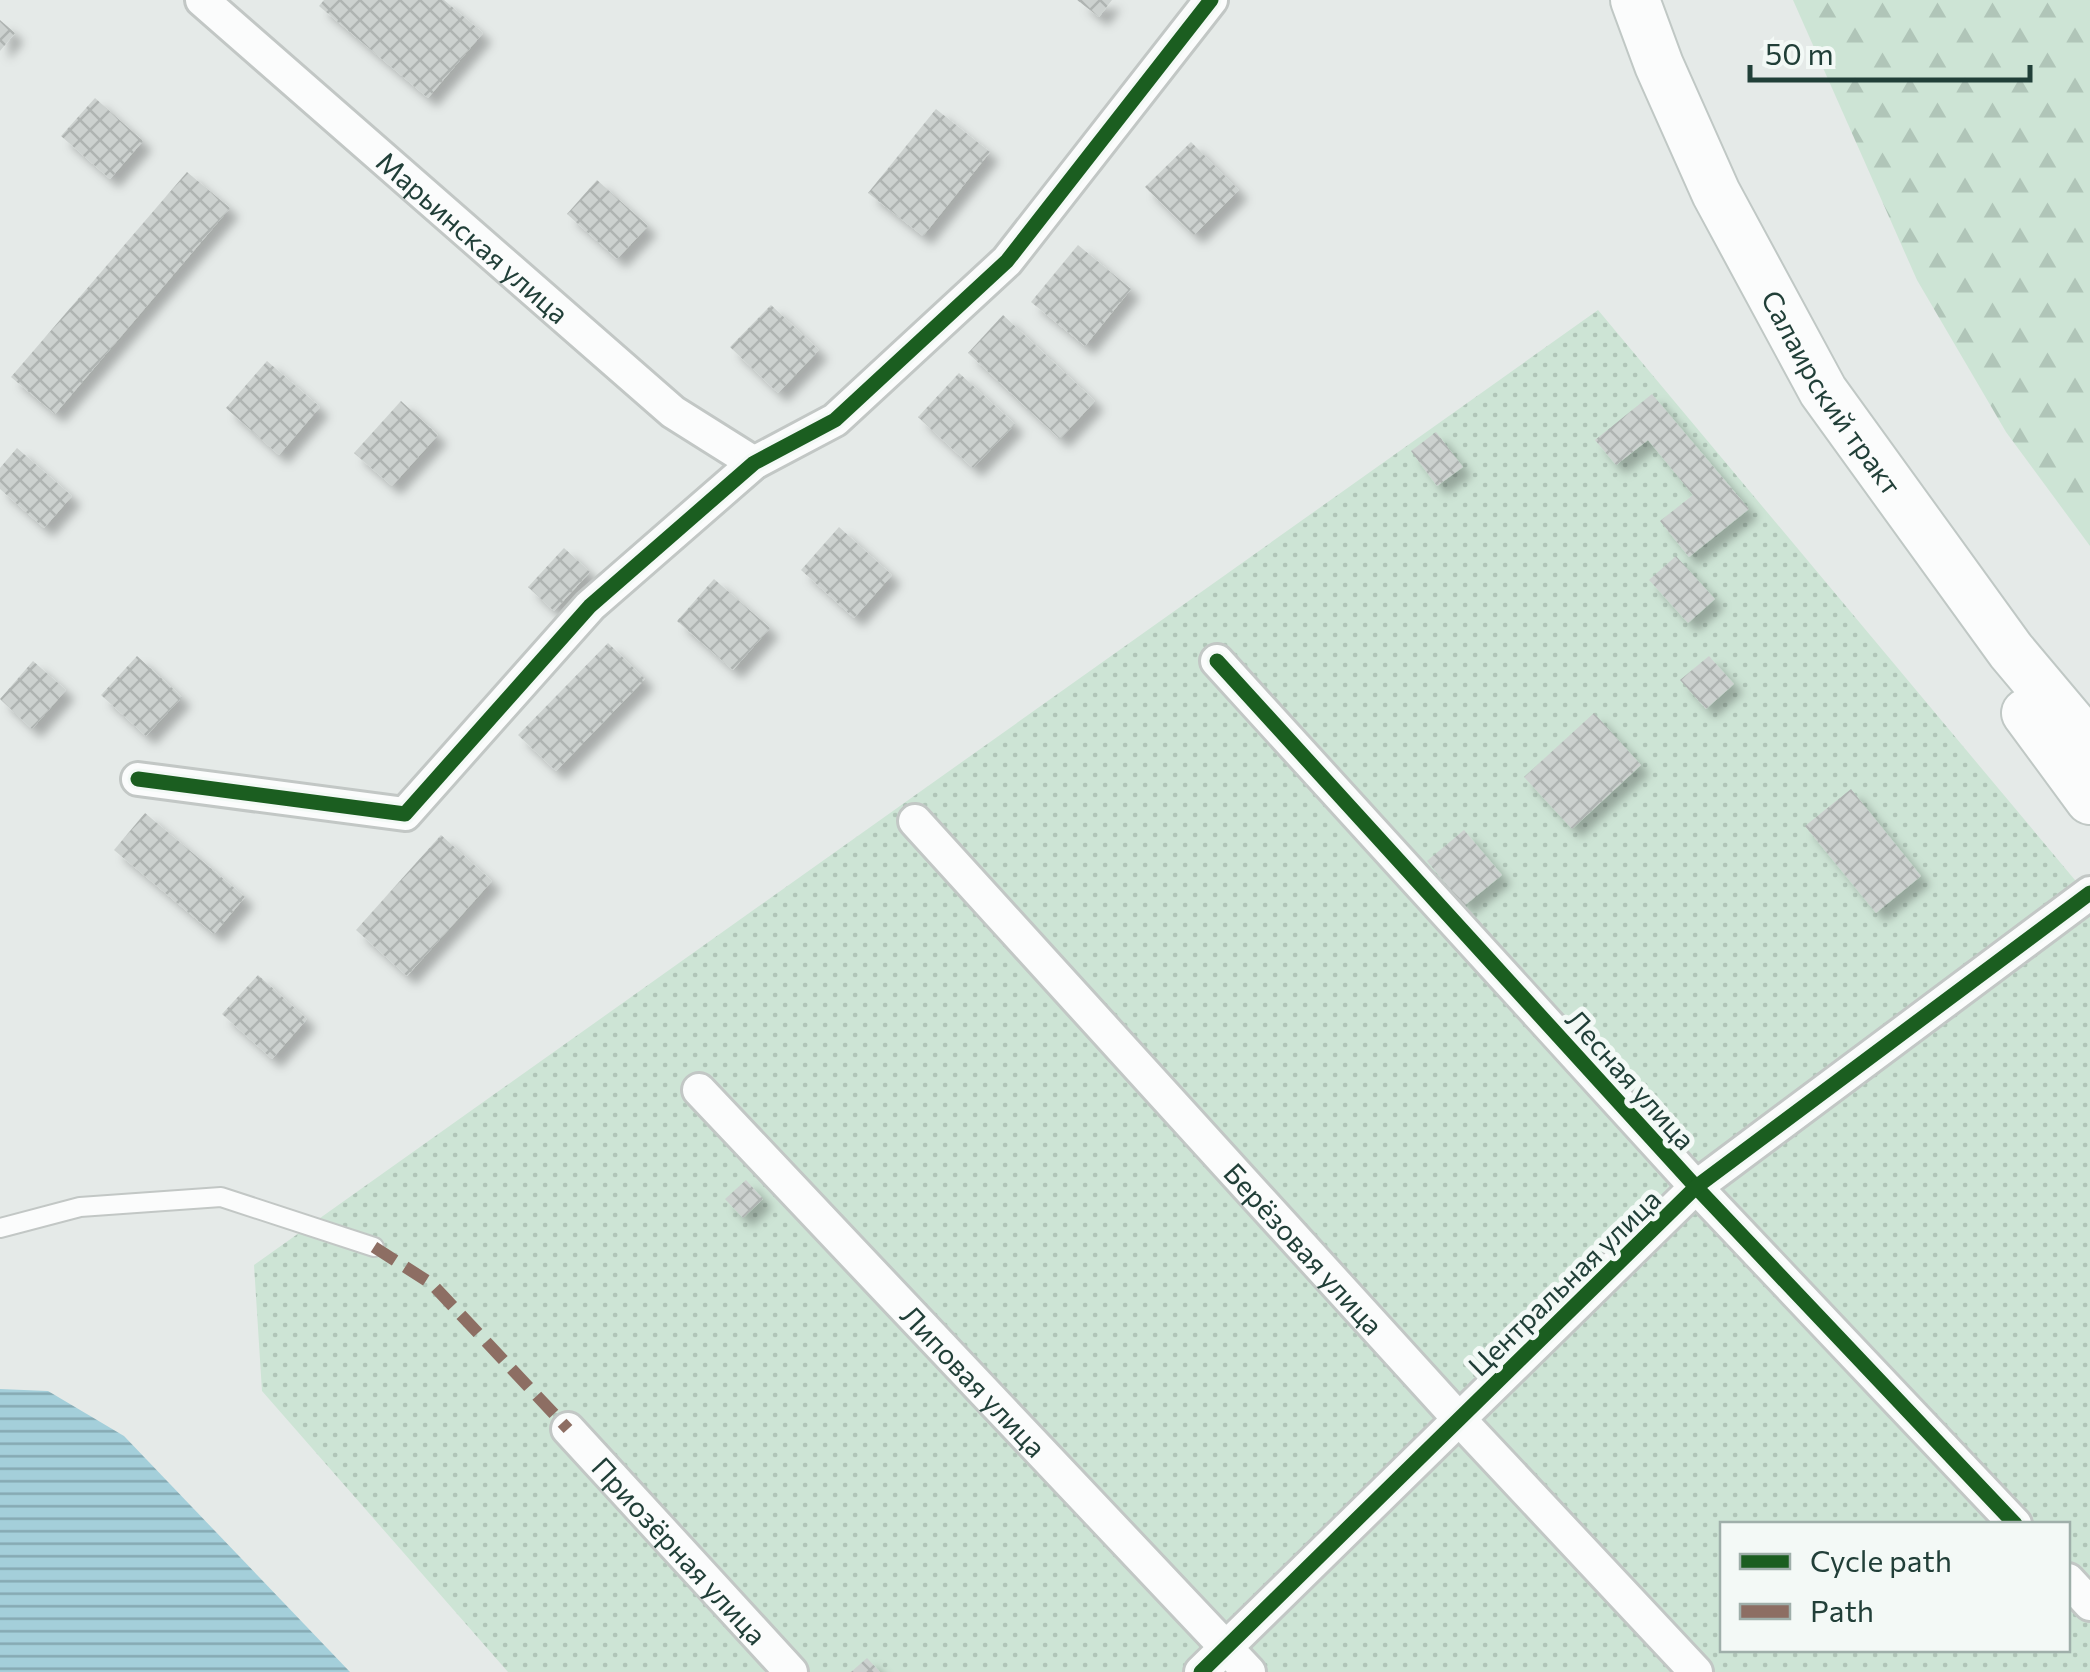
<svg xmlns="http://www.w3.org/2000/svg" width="2090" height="1672" viewBox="0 0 2090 1672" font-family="Commissioner,sans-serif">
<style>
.forest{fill:url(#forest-firs)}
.garden{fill:url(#garden-dots);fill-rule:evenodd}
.water{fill:url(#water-rules)}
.building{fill:url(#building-cross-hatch);filter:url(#shadow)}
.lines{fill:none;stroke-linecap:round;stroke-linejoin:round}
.lane-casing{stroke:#c2c7c5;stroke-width:22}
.street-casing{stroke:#c2c7c5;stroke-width:38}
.secondary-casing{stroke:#c0c8c5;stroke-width:52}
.lane{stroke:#fbfcfc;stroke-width:18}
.street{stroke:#fbfcfc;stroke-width:32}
.secondary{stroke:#fbfcfc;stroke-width:48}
.quiet{stroke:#8d6e63;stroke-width:12;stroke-dasharray:25 12;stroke-linecap:butt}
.cycleway-casing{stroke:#f3f9f6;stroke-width:21}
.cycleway{stroke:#1b5e20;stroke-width:15}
.labels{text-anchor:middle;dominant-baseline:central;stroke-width:10;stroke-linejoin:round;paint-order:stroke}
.street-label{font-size:28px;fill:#213f38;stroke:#f3f9f6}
</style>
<defs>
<pattern id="forest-firs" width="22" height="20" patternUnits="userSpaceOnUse" patternTransform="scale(2.5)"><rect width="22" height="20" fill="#cde4d5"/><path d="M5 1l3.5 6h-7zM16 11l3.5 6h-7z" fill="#b0c5b8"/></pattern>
<pattern id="garden-dots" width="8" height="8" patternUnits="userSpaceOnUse" patternTransform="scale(2.5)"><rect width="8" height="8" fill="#cde4d5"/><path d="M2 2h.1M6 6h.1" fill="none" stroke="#b0c5b8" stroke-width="1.8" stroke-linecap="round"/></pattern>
<pattern id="water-rules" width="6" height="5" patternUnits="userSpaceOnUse" patternTransform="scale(2.5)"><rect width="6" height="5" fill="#a4cfda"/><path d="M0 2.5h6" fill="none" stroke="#85a9b2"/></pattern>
<pattern id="building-cross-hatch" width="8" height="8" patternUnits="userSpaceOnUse" patternTransform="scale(2.5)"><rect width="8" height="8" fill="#ccd1cf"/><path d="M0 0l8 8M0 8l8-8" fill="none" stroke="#afb4b2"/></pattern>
<filter id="shadow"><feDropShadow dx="9" dy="9" stdDeviation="5" flood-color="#0004"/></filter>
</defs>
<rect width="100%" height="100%" fill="#e5eae8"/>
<path class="forest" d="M1793,0H2090V546L2006,432L1917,280Z"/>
<path class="garden" d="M1598,310L2090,898V1672H508L262,1391L254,1265ZM1722,1524H2068V1650H1722Z"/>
<path class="water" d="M0,1389L48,1391L124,1436L350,1672H0Z"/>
<g class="building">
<path d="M324,0H444L483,33L428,98L319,6Z"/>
<path d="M1077,0H1112L1099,17Z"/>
<path d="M0,20L15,33L0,51Z"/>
<path d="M95,98L143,141L110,179L61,136Z"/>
<path d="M936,109L990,152L923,236L868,193Z"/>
<path d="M1191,142L1239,190L1194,235L1145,187Z"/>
<path d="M187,172L230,208L55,414L11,377Z"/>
<path d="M597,180L648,226L617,259L567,214Z"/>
<path d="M1078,245L1131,289L1085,346L1031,302Z"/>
<path d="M771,305L819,350L778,393L730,347Z"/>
<path d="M1003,315L1095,401L1060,439L968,353Z"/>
<path d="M267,361L320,407L279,455L226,408Z"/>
<path d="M959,373L1015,424L973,468L918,417Z"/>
<path d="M1652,394L1749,509L1689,557L1660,521L1693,495L1648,440L1616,465L1595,440Z"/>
<path d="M401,401L438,435L392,486L354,453Z"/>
<path d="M1436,432L1463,467L1437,486L1411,451Z"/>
<path d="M17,448L72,496L44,528L0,489V468Z"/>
<path d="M839,527L892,575L854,618L801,570Z"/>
<path d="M564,548L590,572L554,611L528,587Z"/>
<path d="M1676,556L1715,599L1688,623L1649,580Z"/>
<path d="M714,579L770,628L733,670L677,621Z"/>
<path d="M608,643L645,679L556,771L518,735Z"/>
<path d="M137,656L182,697L146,736L101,695Z"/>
<path d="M1709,656L1734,684L1706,709L1680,680Z"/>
<path d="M33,661L66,690L32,729L0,699Z"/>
<path d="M1594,713L1641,765L1572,829L1524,777Z"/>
<path d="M1851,789L1921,876L1876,913L1805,826Z"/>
<path d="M145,813L245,897L214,934L114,850Z"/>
<path d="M1464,830L1502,875L1464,906L1427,861Z"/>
<path d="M441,835L492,881L407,976L356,930Z"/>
<path d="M258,975L307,1019L272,1059L222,1014Z"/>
<path d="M746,1180L763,1199L743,1218L725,1199Z"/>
<path d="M867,1658L880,1672H851Z"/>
</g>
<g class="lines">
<g class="lane-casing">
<path id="lane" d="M0,1228L80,1207L221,1197L374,1247"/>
</g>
<g class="street-casing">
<g id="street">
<path id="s1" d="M202,0L673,412L754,463"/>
<path d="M1217,661L1696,1187L2015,1524"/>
<path d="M138,779L405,814L590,606L754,463L835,420L1007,261L1211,0"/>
<path id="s2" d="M915,821L1459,1419L1696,1672"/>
<path id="s3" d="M699,1090L1249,1672"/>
<path id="s4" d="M568,1429L791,1672"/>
<path d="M2068,1580L2090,1604"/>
<path d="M1201,1672L1696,1187L2090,893"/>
</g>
</g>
<g class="secondary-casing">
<g id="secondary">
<path id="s5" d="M1635,0L1659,65L1716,193L1823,391L2011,651L2090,745"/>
<path d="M2026,713L2090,800"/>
</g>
</g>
<use href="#lane" class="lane"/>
<use href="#street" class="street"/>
<use href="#secondary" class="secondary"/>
<path class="quiet" d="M374,1247L432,1284L568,1429"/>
<g class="cycleway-casing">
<g id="cycleway">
<path d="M1217,661L1696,1187L2015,1524"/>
<path d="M138,779L405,814L590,606L754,463L835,420L1007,261L1211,0"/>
<path d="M1201,1672L1696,1187L2090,893"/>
</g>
</g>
<use href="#cycleway" class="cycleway"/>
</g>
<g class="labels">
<g class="street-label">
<text stroke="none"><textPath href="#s1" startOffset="360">Марьинская улица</textPath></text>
<text stroke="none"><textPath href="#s5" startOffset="440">Салаирский тракт</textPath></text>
<text transform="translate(1631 1079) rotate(48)">Лесная улица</text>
<text stroke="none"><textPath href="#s2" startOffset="578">Берёзовая улица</textPath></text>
<text transform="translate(1564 1282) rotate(-44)">Центральная улица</text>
<text stroke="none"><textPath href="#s3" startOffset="400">Липовая улица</textPath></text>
<text stroke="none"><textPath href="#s4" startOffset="165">Приозёрная улица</textPath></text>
</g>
</g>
<rect x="1720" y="1522" width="350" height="130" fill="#f3f9f6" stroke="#9fafaa" stroke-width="2.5"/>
<rect x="1740" y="1554" width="50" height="15" fill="#1b5e20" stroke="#9fafaa" stroke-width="2.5"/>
<text x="1810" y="1572" font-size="30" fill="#213f38">Cycle path</text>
<rect x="1740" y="1604" width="50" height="15" fill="#8d6e63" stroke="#9fafaa" stroke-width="2.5"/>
<text x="1810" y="1622" font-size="30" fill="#213f38">Path</text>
<path d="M1750 65v15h280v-15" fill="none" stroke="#213f38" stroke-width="5"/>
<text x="1765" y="65" font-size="30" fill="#213f38" stroke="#f3f9f6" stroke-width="8" paint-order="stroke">50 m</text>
</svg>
